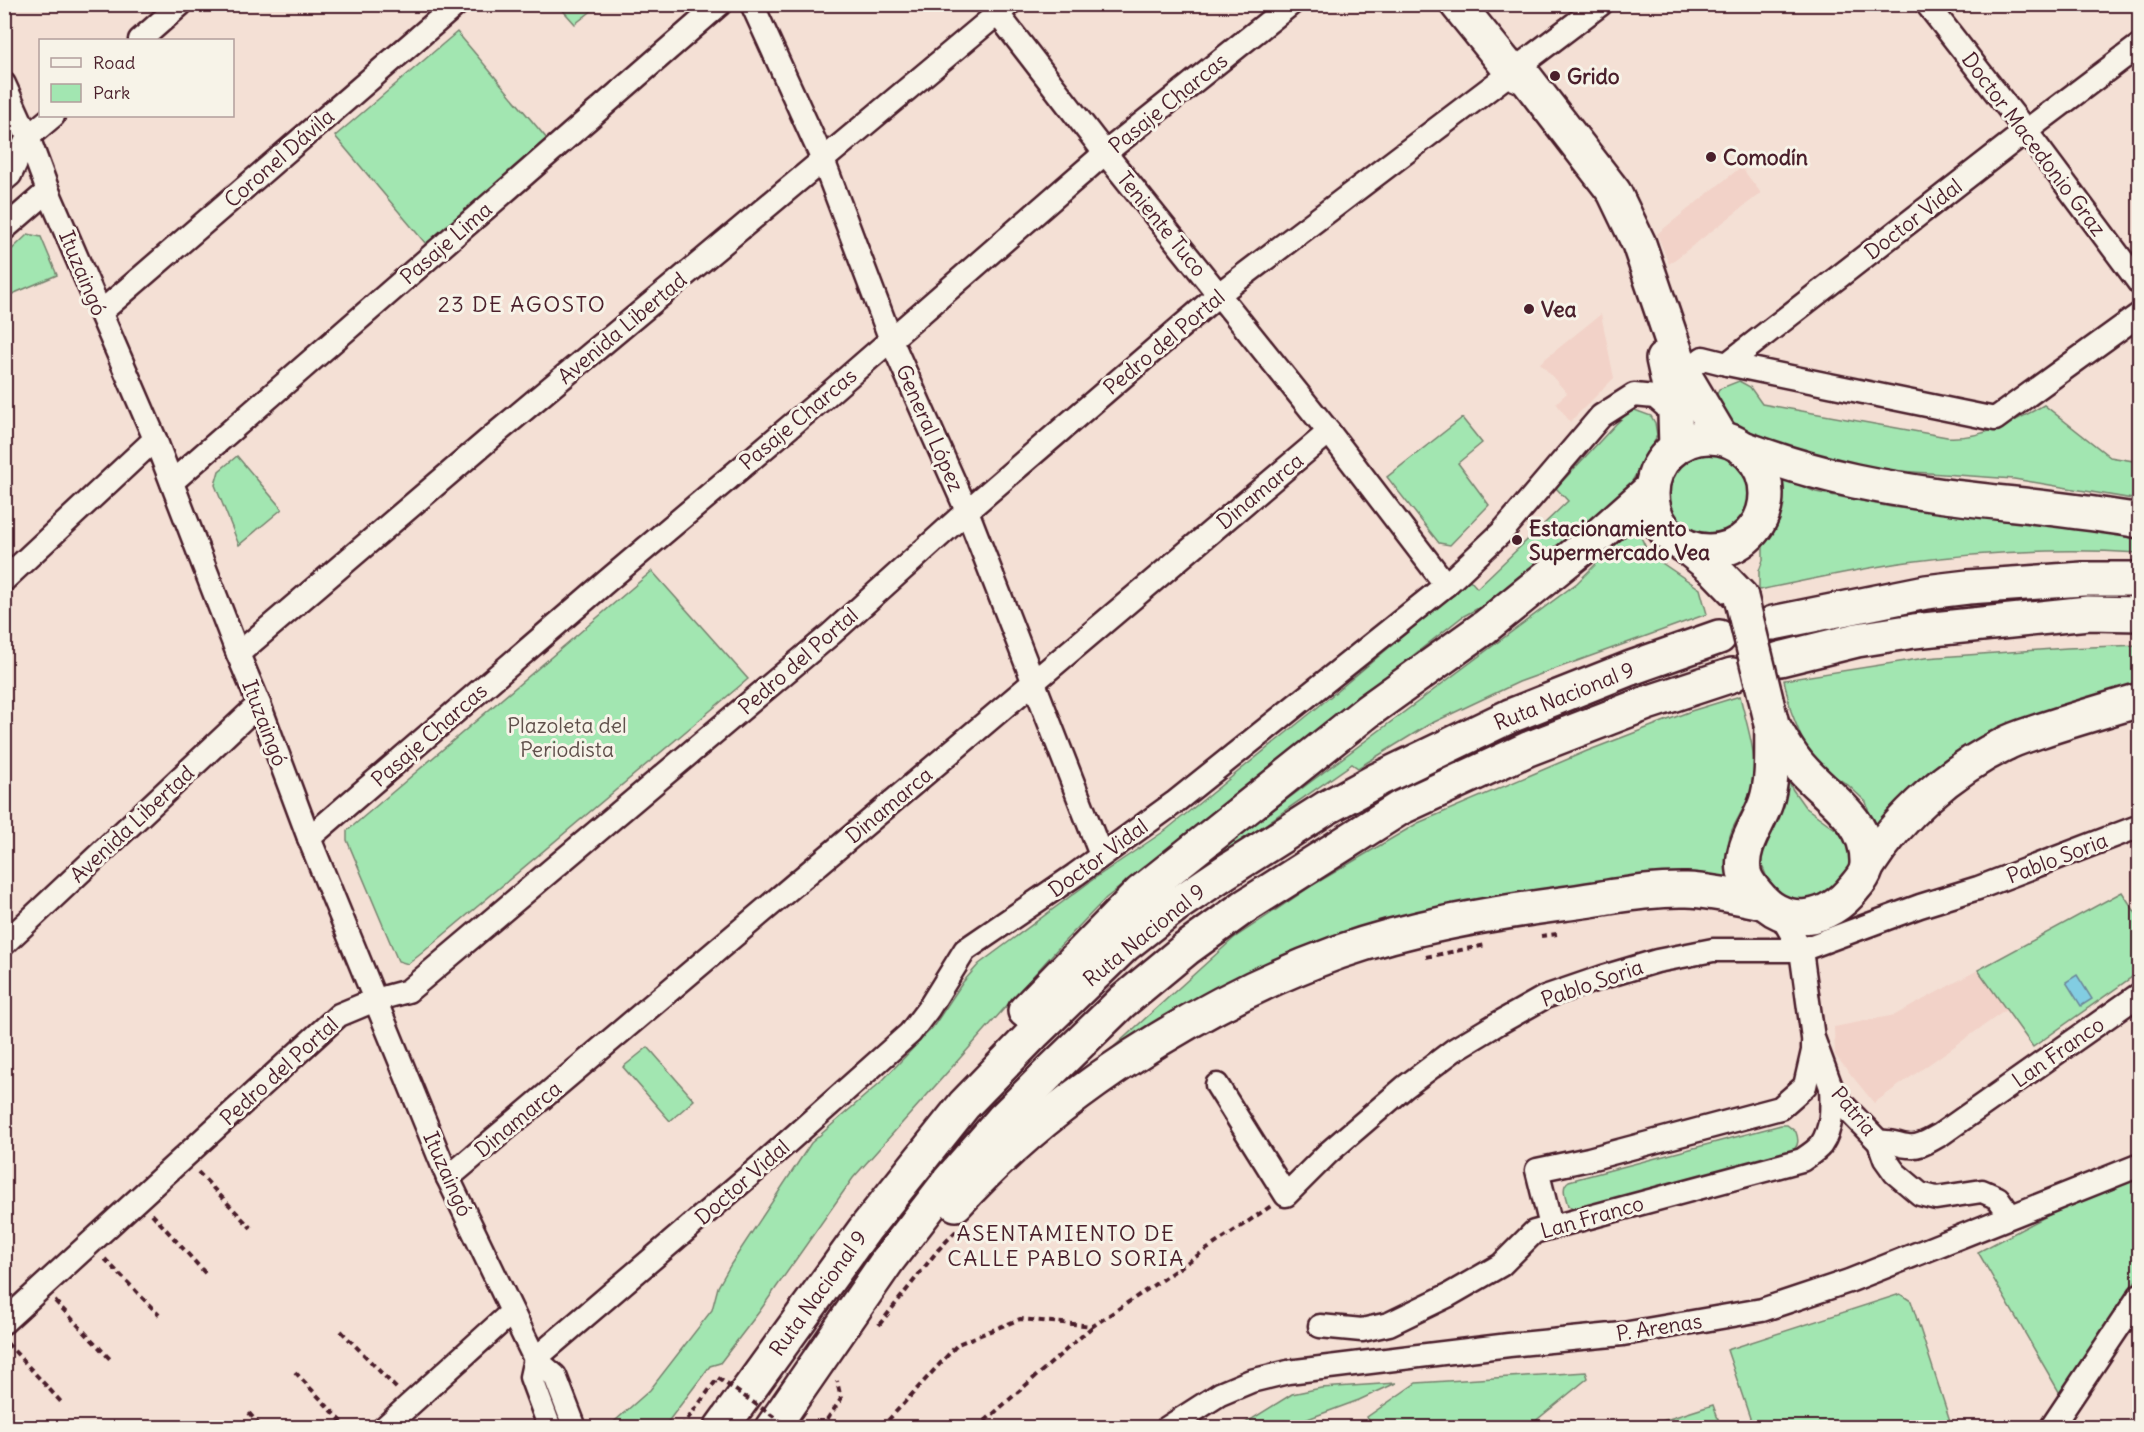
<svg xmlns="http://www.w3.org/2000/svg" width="2144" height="1432" viewBox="0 0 2144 1432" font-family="Delius,sans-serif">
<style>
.built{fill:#f2d2c8}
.green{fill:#a2e6b1;stroke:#76826e;stroke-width:1.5}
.water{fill:#82cde2;stroke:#6c8799;stroke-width:1.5}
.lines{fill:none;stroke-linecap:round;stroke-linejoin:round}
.street-casing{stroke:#4a1f2b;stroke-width:27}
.primary-casing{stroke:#4a1f2b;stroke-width:38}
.highway-casing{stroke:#4a1f2b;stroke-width:38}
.path{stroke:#4a1f2b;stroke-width:4;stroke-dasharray:6 4.5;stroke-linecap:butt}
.street{stroke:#f7f3e8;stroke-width:22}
.primary{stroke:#f7f3e8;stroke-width:33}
.highway{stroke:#f7f3e8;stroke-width:33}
.primary-bridge-casing{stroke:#4a1f2b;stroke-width:38;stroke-linecap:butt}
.path-bridge{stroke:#4a1f2b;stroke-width:4;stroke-dasharray:6 4.5;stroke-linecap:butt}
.primary-bridge{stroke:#f7f3e8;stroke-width:33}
.poi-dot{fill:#4a1f2b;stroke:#f7f3e8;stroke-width:2}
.labels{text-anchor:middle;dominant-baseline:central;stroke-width:6;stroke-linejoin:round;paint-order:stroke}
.poi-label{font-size:21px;font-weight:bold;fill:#4a1f2b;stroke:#f7f3e8;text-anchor:start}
.street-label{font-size:21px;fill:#4a1f2b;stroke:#f7f3e8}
.park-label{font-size:21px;fill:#60514c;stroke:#f7f3e8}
.neighbourhood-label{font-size:22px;letter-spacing:1.5px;fill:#4a1f2b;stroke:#f7f3e8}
</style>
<rect width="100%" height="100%" fill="#f4e0d5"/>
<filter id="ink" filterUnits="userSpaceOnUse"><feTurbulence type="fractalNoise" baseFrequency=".0167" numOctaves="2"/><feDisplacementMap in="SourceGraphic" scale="12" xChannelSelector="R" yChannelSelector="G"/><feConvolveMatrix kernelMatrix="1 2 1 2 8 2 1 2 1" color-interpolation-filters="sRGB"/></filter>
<g filter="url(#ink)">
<g class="built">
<path d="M1741,167L1761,193L1669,264L1657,234Z"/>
<path d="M1601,314L1614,378L1570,422L1556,403L1567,393L1540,363Z"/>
<path d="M1978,970L2006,1010L1874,1103L1835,1055L1834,1027L1895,1015Z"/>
</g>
<g class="green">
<path d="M558,5H599L575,24Z"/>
<path d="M457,32L548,140L426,244L335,136Z"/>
<path d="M28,234L41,237L57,275L5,297V256Z"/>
<path d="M1739,381L1750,387L1762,404L1947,437C1983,439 2014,422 2044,405L2110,457L2139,462V500L2014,479L1857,468L1757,441L1743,429L1728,422L1715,399L1719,389Z"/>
<path d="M1632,409L1651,416L1655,423L1657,435L1651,450L1626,491L1600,520L1525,573L1495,599L1462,617L1106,898L1060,946L853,1178L759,1312L720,1363L710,1366L664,1427L607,1428L650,1390L712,1310L718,1287L731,1264L811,1143L882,1081L933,1027L963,982L979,964L1095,878L1166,830L1312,712L1470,580L1477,588L1568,501L1556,488L1616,424Z"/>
<path d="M1462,418L1482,443L1458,463L1489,505L1450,545L1439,543L1387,477Z"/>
<circle cx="1708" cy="496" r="42"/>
<path d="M237,456L282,509L239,545L215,485L219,471Z"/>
<path d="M1784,479L1816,492L1891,507L2104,532L2139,539V553C2062,548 1984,552 1907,562C1857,569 1808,580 1759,590V571L1763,560V545L1779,514Z"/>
<path d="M1634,522L1646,548L1656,559L1700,589L1707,614L1519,682L1428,725L1358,768L1352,764L1253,833L1193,880L1176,888L1198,867L1254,824L1577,583L1602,558Z"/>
<path d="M652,571L748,679L422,953L408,964L398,961L347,840V831Z"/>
<path d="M2139,645V681L1974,749L1911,790L1874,829L1866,802L1848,785L1810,760L1791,711L1784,680L1925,658L2067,648Z"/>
<path d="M1740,696C1746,723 1758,755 1753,783C1750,800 1739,815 1732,830C1725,847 1727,867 1729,885L1453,912L1085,1073L1234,938L1313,885L1418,823L1587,751L1691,711Z"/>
<path d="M1781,767L1793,790L1805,807L1838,831L1849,846L1851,864L1835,894L1799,901L1782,894L1768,880L1761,863L1764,847L1782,810Z"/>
<path d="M2122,892L2139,918V972L2033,1047L1978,970Z"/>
<path d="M648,1047L694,1100L670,1121L623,1067Z"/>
<path d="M1781,1125H1787L1796,1132C1799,1140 1799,1146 1791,1152L1576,1209L1568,1206C1566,1197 1560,1187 1569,1181Z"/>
<path d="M2139,1168V1275L2065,1396L2062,1397L1978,1252Z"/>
<path d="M1900,1294L1911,1301L1952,1427H1753L1727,1350Z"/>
<path d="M1586,1372L1588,1378L1528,1427H1372L1367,1417L1416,1383Z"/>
<path d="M1396,1383L1359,1400L1286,1427H1239L1292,1394L1321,1388Z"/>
<path d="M1713,1405L1721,1427H1655L1653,1424Z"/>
</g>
<path class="water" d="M2077,975L2092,999L2081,1006L2066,982Z"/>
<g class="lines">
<g class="street-casing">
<g id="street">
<path d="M752,4L823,160L891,340L967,511L1101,855"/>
<path d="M990,4L1105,153L1329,432L1446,585"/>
<path d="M1927,4L2026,131L2140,284"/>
<path d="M140,40L181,4"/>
<path d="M4,84L28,137L48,191L155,439L238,654L259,704L309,838L448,1178L535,1359L555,1376L575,1428"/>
<path d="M4,180L10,175L28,137L53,116"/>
<path d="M4,229L48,191"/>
<path d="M101,312L457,4"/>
<path d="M1727,364L1995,419L2140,314"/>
<path d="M1683,373L1703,358L1727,364L2026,131L2140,45"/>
<path d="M172,482L720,4"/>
<path d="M4,580L155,439"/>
<path d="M238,654L494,435L1009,4"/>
<path d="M309,838L607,581L825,397L1105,153L1291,4"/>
<path d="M1779,912L1801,950L1813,1038L1831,1087L1842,1104L1879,1142L1885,1159L1895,1173L1920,1194L1936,1198L1982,1191L1998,1198L2010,1215"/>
<path d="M4,944L259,704"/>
<path d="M1217,1085L1286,1195L1328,1153L1405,1087L1454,1050L1497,1024L1545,997L1603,977L1657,961L1713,950H1801L1920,906L1978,888L2140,826"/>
<path d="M1879,1142C1894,1140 1896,1145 1908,1146C1920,1148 1930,1140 1940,1135L2140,994"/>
<path d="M448,1178L1329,432"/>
<path d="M1551,1226L1537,1170L1589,1159L1780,1108L1805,1086L1813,1051V1044"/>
<path d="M4,1322L339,1015L375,1000L408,991L831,634L967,511L1219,294L1601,4"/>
<path d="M1320,1326L1362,1330L1389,1324L1449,1295L1501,1265L1534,1232L1802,1160C1808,1156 1816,1151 1821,1145C1833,1127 1832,1107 1831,1087"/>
<path d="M535,1359L763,1164L910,1033L929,1008L965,950L1075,875L1174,803L1446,585L1502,532L1601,416L1634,395L1655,397L1675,414"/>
<path d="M535,1359L531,1377L550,1428"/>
<path d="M384,1428L512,1312"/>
<path d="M1167,1428L1220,1394L1251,1381L1288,1372L1509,1345L1623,1334L1762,1310L1849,1281L2140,1165"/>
<path d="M2051,1428L2140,1295"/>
</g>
</g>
<g class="primary-casing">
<g id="primary">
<path d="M1457,4L1512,72L1526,78L1614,192L1639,244L1683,373L1721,437"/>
<path d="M1663,359L1675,414L1676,447"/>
<circle cx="1709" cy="494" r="57"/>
<path d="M1685,546L1715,570L1741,597"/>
<path d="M1772,724C1780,737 1787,751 1797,763C1823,796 1869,817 1867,864C1867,873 1860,881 1854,888C1829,920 1785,930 1757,894C1752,888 1745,880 1744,871C1740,846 1759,824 1766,802C1774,778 1771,749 1772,724Z"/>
</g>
</g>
<g class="highway-casing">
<g id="highway">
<path d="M1746,449C1781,462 1818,473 1855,481C1949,501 2045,504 2140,521"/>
<path d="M1773,623L1926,592L1968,587L2083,579H2140"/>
<path d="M1780,659L1857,640L1914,631L2088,613L2140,614"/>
<path d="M1867,867C1899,816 1951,770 2005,744C2016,738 2028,735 2039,731C2072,720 2106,710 2140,700"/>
<path d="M1025,1011L1140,893L1368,711L1485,627L1599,535L1651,489"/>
<path d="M956,1204C1055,1095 1201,1002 1339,952C1410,927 1487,914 1561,904C1603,899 1645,889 1687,890C1713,891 1738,897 1763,902"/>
<path d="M721,1428L865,1229L964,1105L1033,1034L1125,945L1176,905L1225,872L1326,808L1379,779L1510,716L1631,668L1719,637"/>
<path d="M772,1428L888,1260L949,1181L1002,1120L1051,1071L1122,1002L1186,949L1244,907L1400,808L1528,749L1647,703L1732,675"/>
</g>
</g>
<g class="path">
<path d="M1541,936L1557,934"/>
<path d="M1426,957L1486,945"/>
<path d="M198,1172L251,1228"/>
<path d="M152,1214L206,1274"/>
<path d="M105,1259L159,1315"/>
<path d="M55,1301L110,1359"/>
<path d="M879,1325L938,1250L958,1229"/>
<path d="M341,1331L397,1389"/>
<path d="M7,1343L61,1402"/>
<path d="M295,1372L348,1428"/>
<path d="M249,1413L262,1428"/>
<path d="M681,1428L718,1378"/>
<path d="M821,1428L841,1399L837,1381"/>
<path d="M881,1428L958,1344L1020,1319L1093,1326L1271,1206"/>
<path d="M977,1428L1092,1327"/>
</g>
<use href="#street" class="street"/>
<use href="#primary" class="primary"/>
<use href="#highway" class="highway"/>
<g class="primary-bridge-casing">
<path id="primary-bridge" d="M1741,597L1772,724"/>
</g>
<path class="path-bridge" d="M718,1378L790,1428"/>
<use href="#primary-bridge" class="primary-bridge"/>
</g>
</g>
<g class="poi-dot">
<circle cx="1555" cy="76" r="6"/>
<circle cx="1711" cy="157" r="6"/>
<circle cx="1529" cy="309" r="6"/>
<circle cx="1517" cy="540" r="6"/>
</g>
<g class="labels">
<g class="poi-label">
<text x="1567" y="76">Grido</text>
<text x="1723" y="157">Comodín</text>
<text x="1541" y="309">Vea</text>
<text x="1529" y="528">Estacionamiento<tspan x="1529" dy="24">Supermercado Vea</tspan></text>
</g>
<g class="street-label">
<text transform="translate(1168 103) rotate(-39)">Pasaje Charcas</text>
<text transform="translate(2034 144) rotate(53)">Doctor Macedonio Graz</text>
<text transform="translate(279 158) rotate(-41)">Coronel Dávila</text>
<text transform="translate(1913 219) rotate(-38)">Doctor Vidal</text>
<text transform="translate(1162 224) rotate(51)">Teniente Tuco</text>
<text transform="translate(446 243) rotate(-41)">Pasaje Lima</text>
<text transform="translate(83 273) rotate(67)">Ituzaingó</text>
<text transform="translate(622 328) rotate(-40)">Avenida Libertad</text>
<text transform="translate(1164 342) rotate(-40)">Pedro del Portal</text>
<text transform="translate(798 419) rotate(-40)">Pasaje Charcas</text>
<text transform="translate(930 428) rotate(66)">General López</text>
<text transform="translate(1260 491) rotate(-40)">Dinamarca</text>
<text transform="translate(798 661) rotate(-41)">Pedro del Portal</text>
<text transform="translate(1564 696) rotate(-22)">Ruta Nacional 9</text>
<text transform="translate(265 723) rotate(69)">Ituzaingó</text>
<text transform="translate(429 735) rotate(-41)">Pasaje Charcas</text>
<text transform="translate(889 805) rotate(-40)">Dinamarca</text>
<text transform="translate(132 824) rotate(-43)">Avenida Libertad</text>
<text transform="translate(1098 858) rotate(-36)">Doctor Vidal</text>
<text transform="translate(2057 858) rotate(-21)">Pablo Soria</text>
<text transform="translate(1144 935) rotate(-39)">Ruta Nacional 9</text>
<text transform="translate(1592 983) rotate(-19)">Pablo Soria</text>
<text transform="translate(2058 1052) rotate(-35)">Lan Franco</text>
<text transform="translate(279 1071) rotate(-42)">Pedro del Portal</text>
<text transform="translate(1854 1111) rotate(50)">Patria</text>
<text transform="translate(518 1119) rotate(-40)">Dinamarca</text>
<text transform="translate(448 1174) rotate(66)">Ituzaingó</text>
<text transform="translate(742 1182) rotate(-41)">Doctor Vidal</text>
<text transform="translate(1592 1217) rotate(-16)">Lan Franco</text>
<text transform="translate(818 1293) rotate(-54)">Ruta Nacional 9</text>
<text transform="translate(1659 1327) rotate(-9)">P. Arenas</text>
</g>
<g class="park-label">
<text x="567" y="725">Plazoleta del<tspan x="567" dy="24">Periodista</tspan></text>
</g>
<g class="neighbourhood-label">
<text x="522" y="304">23 DE AGOSTO</text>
<text x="1066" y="1233">ASENTAMIENTO DE<tspan x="1066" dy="25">CALLE PABLO SORIA</tspan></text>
</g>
</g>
<rect width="2144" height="1432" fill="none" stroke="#f7f3e8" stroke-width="24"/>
<rect x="12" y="12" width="2120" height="1408" fill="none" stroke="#4a1f2b" stroke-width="2" filter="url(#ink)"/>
<rect x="39" y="39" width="195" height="78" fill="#f7f3e8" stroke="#b29e9c" stroke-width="1.5"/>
<rect x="51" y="58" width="30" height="9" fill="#f7f3e8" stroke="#b29e9c" stroke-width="1.5"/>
<text x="93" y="69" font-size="18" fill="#4a1f2b">Road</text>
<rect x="51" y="84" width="30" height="18" fill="#a2e6b1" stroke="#b29e9c" stroke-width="1.5"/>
<text x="93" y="99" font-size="18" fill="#4a1f2b">Park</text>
</svg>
